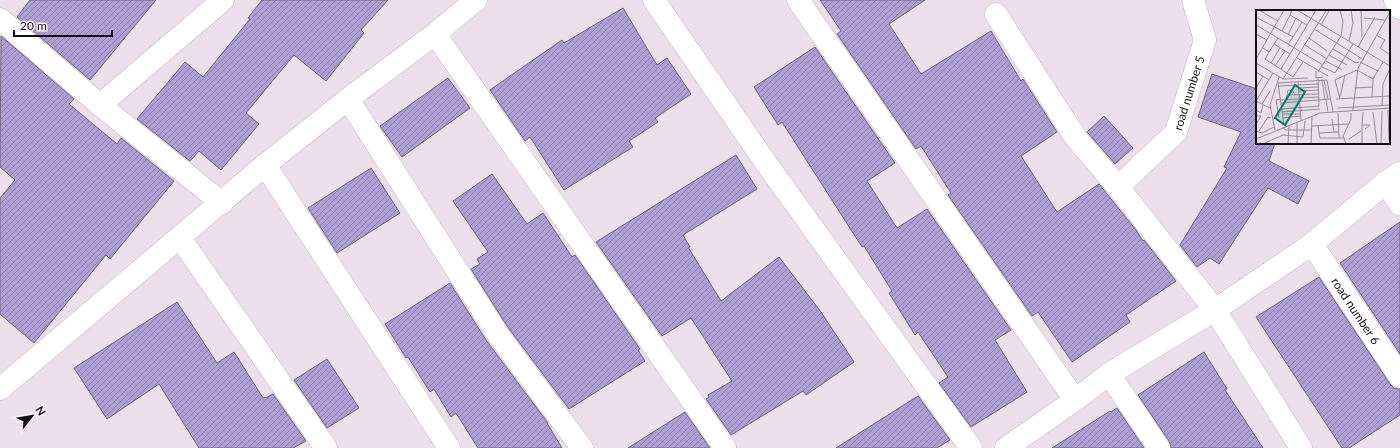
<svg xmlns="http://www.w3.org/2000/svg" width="1400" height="448" viewBox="0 0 1400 448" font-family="Lato,sans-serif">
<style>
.building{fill:url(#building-hatch);stroke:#6a6674}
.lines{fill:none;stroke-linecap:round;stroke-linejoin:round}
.minor-casing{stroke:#c3b6c2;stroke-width:23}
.minor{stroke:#fff;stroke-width:22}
.labels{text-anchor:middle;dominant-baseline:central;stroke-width:3;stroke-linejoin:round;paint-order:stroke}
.street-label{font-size:12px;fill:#110d11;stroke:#faecf8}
.inset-road{fill:none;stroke:#948b94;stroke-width:1}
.view{fill:#0f766e;fill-opacity:0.15;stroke:#0f766e;stroke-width:2}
.inset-edge{fill:none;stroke:#110d11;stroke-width:2}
</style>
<defs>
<pattern id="building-hatch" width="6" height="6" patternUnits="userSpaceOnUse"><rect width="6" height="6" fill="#ad9fd4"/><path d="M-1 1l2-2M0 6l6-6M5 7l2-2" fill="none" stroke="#8b80ab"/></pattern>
</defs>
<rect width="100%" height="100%" fill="#ecdfeb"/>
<g class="building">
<path d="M30,0H156L90,80L17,17Z"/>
<path d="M262,0H388L361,30L364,33L326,81L294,55L246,113L259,124L221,170L199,151L190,161L137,119L185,62L203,77L250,19L248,18Z"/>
<path d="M820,0H925L889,24L921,74L991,31L1021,81L1023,79L1057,132L1021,156L1057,212L1099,184L1136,230L1143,241L1144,240L1176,281L1126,315L1130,322L1072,362L1038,312L1032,316L948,195L951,193L921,146L916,149L837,34L841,31Z"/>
<path d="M623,8L657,65L667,58L691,94L655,118L658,122L629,141L633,147L564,190L530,137L525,141L490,90L562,40L564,43Z"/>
<path d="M1,36L74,99L69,104L117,144L121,138L174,181L110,259L106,255L34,343L0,314V198L15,180L0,167Z"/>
<path d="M815,47L895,163L867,181L897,228L927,209L1011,330L995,340L1027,392L971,427L939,383L948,377L918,332L915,335L889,293L892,291L864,246L862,247L782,122L778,125L754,87Z"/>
<path d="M1212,74L1257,89V143H1275L1269,161L1309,181L1298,204L1268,188L1219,264L1210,258L1197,267L1180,245L1227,168L1224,167L1241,132L1198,117Z"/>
<path d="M448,78L470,108L402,157L380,126Z"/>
<path d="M1104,116L1133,148L1115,164L1087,132Z"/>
<path d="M736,155L757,189L683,235L690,247H688L721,301L779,257L821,312L854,362L806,395L803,391L731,435L706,399L709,397L708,395L732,381L691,318L662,336L596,242Z"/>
<path d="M371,168L400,213L337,253L308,208Z"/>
<path d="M492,174L527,224L543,213L572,257L575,255L640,349L638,350L645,361L569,409L507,326L471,269L480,264L477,259L488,252L453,201Z"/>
<path d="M1400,222V354L1340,263Z"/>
<path d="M1319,277L1390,384L1394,388L1400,389V415L1349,448H1342L1256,317Z"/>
<path d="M450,283L486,340L548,423H547L562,448H478L456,413L451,417L434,389L430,392L408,357L406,358L385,324Z"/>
<path d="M177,302L217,363L234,352L263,398L265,397L266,398L273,394L306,441L293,448H199L159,384L107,419L74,368Z"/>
<path d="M1204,352L1227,389L1225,390L1263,448H1171L1169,441L1138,395Z"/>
<path d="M327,359L359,408L327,428L294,380Z"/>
<path d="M918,396L950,440L937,448H836Z"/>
<path d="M1117,408L1144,448H1052L1110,411L1111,412Z"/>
<path d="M685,412L710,448H628Z"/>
</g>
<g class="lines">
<g class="minor-casing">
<g id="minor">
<path d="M654,0L766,163L971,448"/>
<path d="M798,0L1075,400"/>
<path d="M1395,0L1400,8"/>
<path d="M996,14L1076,138L1118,187L1215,310L1301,448"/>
<path d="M0,19L100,105L222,203"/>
<path d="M435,34L725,448"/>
<path d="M348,99L497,333L582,448"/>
<path d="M100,105L223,0"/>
<path d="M265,165L449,448"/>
<path d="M1385,183L1400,204"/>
<path id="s1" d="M1118,187L1176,132L1205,40L1193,0"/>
<path d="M180,238L326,448"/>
<path id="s2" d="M1312,244L1400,377"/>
<path d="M1109,374L1159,448"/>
<path d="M0,389L265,165L348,99L435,34L476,0"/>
<path d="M1006,448L1075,400L1109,374L1215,310L1312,244L1385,183L1400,173"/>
</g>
</g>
<use href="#minor" class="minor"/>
</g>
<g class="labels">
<g class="street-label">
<text stroke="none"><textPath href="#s1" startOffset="121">road number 5</textPath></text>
<text stroke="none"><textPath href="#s2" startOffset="80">road number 6</textPath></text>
</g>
</g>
<g transform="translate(1256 10)">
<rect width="134" height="134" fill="#ecdfeb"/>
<path class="inset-road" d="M3,0L22,11M36,0L34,5L51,15M41,0L134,56M105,0L106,27M0,7L37,27L32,34M108,8L129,10M0,15L67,55M65,15L73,1M58,19L108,50M26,21L34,5M0,24L11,30M32,25L40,8M120,25L129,30L124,38L134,45M37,27L46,12M53,28L71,41M93,31L97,13L95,0M18,34L34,44M49,35L71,49M102,37L119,7M7,38L13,42L9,49L37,67L47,52M77,39L100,53L103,52M13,42L22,28M73,45L91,55M41,48L72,66M0,49L28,0M70,51L86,60M104,52L122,61M0,53L27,69L52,68M15,53L24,38M19,56L29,41M66,57L79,63L97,34M25,59L60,0M60,61V68L67,67M0,62L13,70M62,62L85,26L87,12L84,0M62,68L63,96M27,69L70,1M117,69L127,52M66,70L69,90M68,70L72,89M42,72L45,111M22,73L71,70L77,102M22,73L28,115M23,76L62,74M0,78L7,66M43,78L62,77M98,78L116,77M43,81L62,80M33,85L62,84M84,87L89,65M43,88L62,87M80,89L134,86M84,89L79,70L101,60L117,69L116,87M24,90L43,89M30,90L32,80L37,81L39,85M70,90L72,102M0,91L17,63M0,91L14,98M25,93L74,89M6,94L14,81M126,96L127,74L134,59M82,98L134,95M26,99L63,96M0,100L5,103L7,95M97,100L102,58L134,2M132,100L133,130M26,102L64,99M107,102L106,115H114L109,119M117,102L121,134M82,103L83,128M27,104H44M0,106H5L0,114M23,108L20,90L24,89M27,108L45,106M76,109L78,122M106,115V133M56,116L92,114M62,116L64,128H87M27,117L29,120H55M19,120L14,95L23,67M0,121L6,123L18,117M3,121L12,107L15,108M63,123L82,122M0,129L64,103L134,98M93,129L105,121M7,134L27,125L47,127L49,111M24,134H43M32,134L33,115M41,134V113M55,134L56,107M90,134L87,126L95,109V103M125,134L126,101"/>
<path class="view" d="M39,75L49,82L29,115L19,108Z"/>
<rect width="134" height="134" class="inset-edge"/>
</g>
<g transform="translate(32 416) rotate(59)" stroke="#faecf8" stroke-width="3" paint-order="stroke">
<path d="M0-3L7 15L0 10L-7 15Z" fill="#110d11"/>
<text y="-6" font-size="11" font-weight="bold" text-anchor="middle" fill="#110d11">N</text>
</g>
<path d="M14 30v6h98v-6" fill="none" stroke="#110d11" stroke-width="2"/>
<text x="20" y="30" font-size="12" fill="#110d11" stroke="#faecf8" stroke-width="3" paint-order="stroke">20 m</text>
</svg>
